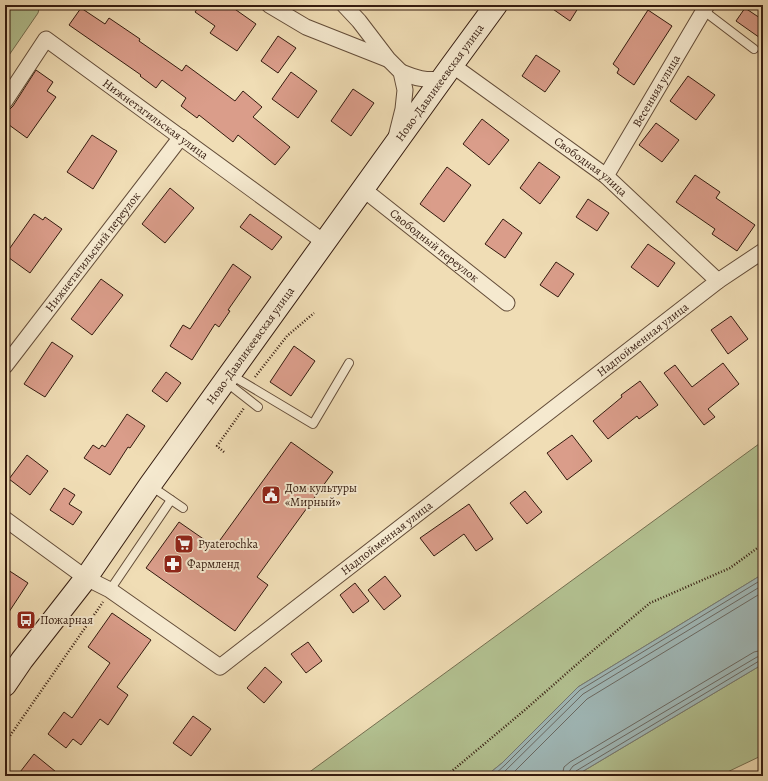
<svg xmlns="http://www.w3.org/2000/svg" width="768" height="781" viewBox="0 0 768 781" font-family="Alegreya,serif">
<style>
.green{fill:#b3c292;stroke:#746e50}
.water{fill:#a0b9b9;stroke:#757a75}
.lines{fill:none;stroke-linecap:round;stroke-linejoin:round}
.shore{stroke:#6a6a64;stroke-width:1}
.building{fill:#da9d8a;stroke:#341b0f}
.lane-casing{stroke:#634c38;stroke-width:10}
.street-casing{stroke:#634c38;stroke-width:17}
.secondary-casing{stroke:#341b0f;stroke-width:24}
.path{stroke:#341b0f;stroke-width:2.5;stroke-dasharray:1 2;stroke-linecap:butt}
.lane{stroke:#f5e9cf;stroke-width:8}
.street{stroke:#f5e9cf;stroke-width:15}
.secondary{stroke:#f5e9cf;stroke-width:22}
.labels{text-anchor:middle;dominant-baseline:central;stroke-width:4;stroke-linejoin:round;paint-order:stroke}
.street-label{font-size:12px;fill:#341b0f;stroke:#f5e9cf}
.poi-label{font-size:12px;fill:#341b0f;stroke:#f5e9cf;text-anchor:start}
</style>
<rect width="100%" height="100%" fill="#f0ddb5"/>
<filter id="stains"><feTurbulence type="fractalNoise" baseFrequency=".005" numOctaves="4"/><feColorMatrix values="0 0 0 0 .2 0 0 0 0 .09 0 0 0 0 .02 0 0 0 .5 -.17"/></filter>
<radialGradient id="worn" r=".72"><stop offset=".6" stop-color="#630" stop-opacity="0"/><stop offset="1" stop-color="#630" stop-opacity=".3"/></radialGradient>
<g class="green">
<path d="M5,5H40L38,13L5,61Z"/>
<path d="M763,441V574L578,687L502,763L486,776H304Z"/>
<path d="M763,664V755L719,776H575Z"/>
</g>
<path class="water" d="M763,574V664L575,776H486L502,763L578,687Z"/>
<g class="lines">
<g class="shore">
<path d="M493,776L505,765L580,690L763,579"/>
<path d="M500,776L583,694L763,585"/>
<path d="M510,776L587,699L763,592"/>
<path d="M562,776L564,767L570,762L754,652L763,650"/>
<path d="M568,776L570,770L573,766L757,657L763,656"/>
<path d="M574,776L576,771L759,661H763"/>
</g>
</g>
<g class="building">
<path d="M200,5H229L256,24L237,51L210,33L215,26L195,12Z"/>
<path d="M547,5H580L570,21Z"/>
<path d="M81,8L105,24L109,18L140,39L139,41L182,71L186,65L235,101L243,91L262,107L253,117L290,147L275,165L238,135L233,142L199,115L197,118L181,106L186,98L162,80L156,88L140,76L141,75L69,25Z"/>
<path d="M745,8L763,20V40L736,21Z"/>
<path d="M648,10L672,26L634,85L617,73L619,69L613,64Z"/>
<path d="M278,36L296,48L278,73L261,61Z"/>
<path d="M536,55L560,71L545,92L522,76Z"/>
<path d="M36,70L53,82L47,91L56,97L27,138L5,122V114L13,106Z"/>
<path d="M291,72L317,91L298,118L272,99Z"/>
<path d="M688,76L715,95L696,120L670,101Z"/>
<path d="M353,89L374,103L351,136L331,121Z"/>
<path d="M482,119L509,140L489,165L463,144Z"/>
<path d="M656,123L679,140L662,162L639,145Z"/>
<path d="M92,135L117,151L93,189L67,172Z"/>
<path d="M539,162L560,177L540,204L520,188Z"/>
<path d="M447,167L471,185L444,222L420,204Z"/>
<path d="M695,175L720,192L716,198L755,225L737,251L712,234L715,229L676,202Z"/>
<path d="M170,188L194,208L165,243L142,224Z"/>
<path d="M588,199L609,213L597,231L576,217Z"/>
<path d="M34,214L43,220L45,217L62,229L30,273L5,255Z"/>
<path d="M250,214L282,237L272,250L240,227Z"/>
<path d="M503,219L522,233L505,258L485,244Z"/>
<path d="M648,244L675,263L658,287L631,267Z"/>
<path d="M556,262L574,274L558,297L540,285Z"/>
<path d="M233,264L251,277L228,310L230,311L219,327L215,324L192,360L170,346L183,325L190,329Z"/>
<path d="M101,279L123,295L92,335L71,319Z"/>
<path d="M731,316L748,339L728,354L711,330Z"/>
<path d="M52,342L73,356L45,397L24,384Z"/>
<path d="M294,346L315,361L291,396L270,382Z"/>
<path d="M723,363L739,384L708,409L715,417L704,425L664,373L675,365L692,387Z"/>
<path d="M166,372L181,383L167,402L152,391Z"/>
<path d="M640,381L658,405L639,419L637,416L608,439L593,421L622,397L621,395Z"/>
<path d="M127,414L145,426L130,448L128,447L110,475L84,458L93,445L99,449L102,445L105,447Z"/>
<path d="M572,435L592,461L567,480L547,453Z"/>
<path d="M291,442L333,472L257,577L268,585L235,631L146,568L179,522L215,547Z"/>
<path d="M27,455L48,471L30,495L9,479Z"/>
<path d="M64,488L75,495L69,504L82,512L73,525L50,510Z"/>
<path d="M525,491L542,512L527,524L510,503Z"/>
<path d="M469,504L493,539L476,551L464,534L434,556L420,538Z"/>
<path d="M5,568L28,583L5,618Z"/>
<path d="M385,576L401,596L384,610L368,590Z"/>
<path d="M355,583L369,601L353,613L340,595Z"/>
<path d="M112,613L151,640L117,687L128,695L108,725L100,719L81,745L73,739L66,748L48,734L64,712L72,718L110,663L88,647Z"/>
<path d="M308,642L322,661L306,673L291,654Z"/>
<path d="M265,667L282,682L264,703L247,688Z"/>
<path d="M193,716L211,729L191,756L173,743Z"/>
<path d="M34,754L61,776H17Z"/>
</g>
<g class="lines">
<g class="lane-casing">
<g id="lane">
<path d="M704,11L754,49"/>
<path d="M231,375L313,424L349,363"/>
<path d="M226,382L258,407"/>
<path d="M151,486L183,508"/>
<path d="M110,590L171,500"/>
</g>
</g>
<g class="street-casing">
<g id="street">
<path d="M269,5L306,27L387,59"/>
<path d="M344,5L359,21L388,59L401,72L405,90L403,109L396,137"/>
<path id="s1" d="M452,65L606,176L718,281"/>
<path d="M401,72C416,78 425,81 442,79"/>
<path id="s2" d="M5,101L46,39L324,242"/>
<path id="s3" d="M606,176L707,5"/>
<path id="s4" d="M363,189L507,303"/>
<path id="s5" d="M5,366L181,137"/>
<path id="s6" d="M5,519L86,578L110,590L220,667L718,281L763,251"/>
</g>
</g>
<g class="secondary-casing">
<g id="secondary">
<path id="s7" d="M5,685L22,660L86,578L150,485L452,65L496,5"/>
</g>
</g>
<g class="path">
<path d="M255,377L287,336L314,313"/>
<path d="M224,452L217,446L244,408"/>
<path d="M5,743L103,602"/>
<path d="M446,776L526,709L584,658L650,603L730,568L763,544"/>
</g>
<use href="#lane" class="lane"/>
<use href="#street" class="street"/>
<use href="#secondary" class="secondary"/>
</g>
<defs>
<g id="civic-square" transform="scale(1)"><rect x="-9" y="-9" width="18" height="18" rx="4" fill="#8f2418" stroke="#f5e9cf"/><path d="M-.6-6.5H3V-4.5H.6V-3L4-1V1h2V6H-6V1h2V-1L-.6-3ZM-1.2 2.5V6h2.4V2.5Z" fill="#fff"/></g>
<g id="supermarket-square" transform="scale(1)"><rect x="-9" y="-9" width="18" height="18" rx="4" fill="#8f2418" stroke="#f5e9cf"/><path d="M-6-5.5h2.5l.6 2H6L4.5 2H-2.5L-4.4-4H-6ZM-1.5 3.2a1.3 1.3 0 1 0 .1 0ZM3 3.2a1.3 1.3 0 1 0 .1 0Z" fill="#fff"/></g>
<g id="pharmacy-square" transform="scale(1)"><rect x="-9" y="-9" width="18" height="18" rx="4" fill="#8f2418" stroke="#f5e9cf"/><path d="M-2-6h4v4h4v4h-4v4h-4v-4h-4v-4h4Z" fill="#fff"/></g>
<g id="bus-square" transform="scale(1)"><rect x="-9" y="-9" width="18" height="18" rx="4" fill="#8f2418" stroke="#f5e9cf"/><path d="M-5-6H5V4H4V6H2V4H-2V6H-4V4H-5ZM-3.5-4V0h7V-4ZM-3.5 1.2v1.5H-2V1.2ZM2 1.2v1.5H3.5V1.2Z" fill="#fff"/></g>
</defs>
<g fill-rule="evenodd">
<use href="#civic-square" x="271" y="495"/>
<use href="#supermarket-square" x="184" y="544"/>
<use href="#pharmacy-square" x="173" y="564"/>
<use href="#bus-square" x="26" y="620"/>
</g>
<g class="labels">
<g class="street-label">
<text stroke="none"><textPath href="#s7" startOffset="743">Ново-Давликеевская улица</textPath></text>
<text stroke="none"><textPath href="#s3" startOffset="99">Весенняя улица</textPath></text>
<text stroke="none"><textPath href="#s2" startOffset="210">Нижнетагильская улица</textPath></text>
<text stroke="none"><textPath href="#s1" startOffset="172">Свободная улица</textPath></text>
<text stroke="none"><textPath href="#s4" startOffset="91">Свободный переулок</textPath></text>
<text stroke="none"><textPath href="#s5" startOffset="144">Нижнетагильский переулок</textPath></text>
<text stroke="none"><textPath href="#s6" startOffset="796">Надпойменная улица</textPath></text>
<text stroke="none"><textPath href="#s7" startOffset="419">Ново-Давликеевская улица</textPath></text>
<text stroke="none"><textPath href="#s6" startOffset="472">Надпойменная улица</textPath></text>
</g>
<g class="poi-label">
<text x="285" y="488">Дом культуры<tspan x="285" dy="14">«Мирный»</tspan></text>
<text x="198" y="544">Pyaterochka</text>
<text x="187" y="564">Фармленд</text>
<text x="40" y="620">Пожарная</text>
</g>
</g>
<rect width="768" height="781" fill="none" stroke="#f0ddb5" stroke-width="20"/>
<rect x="6" y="6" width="756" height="769" fill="none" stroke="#341b0f" stroke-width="2"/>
<rect x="10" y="10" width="748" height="761" fill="none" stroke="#341b0f"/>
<rect width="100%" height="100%" filter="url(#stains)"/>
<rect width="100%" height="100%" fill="url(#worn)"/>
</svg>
